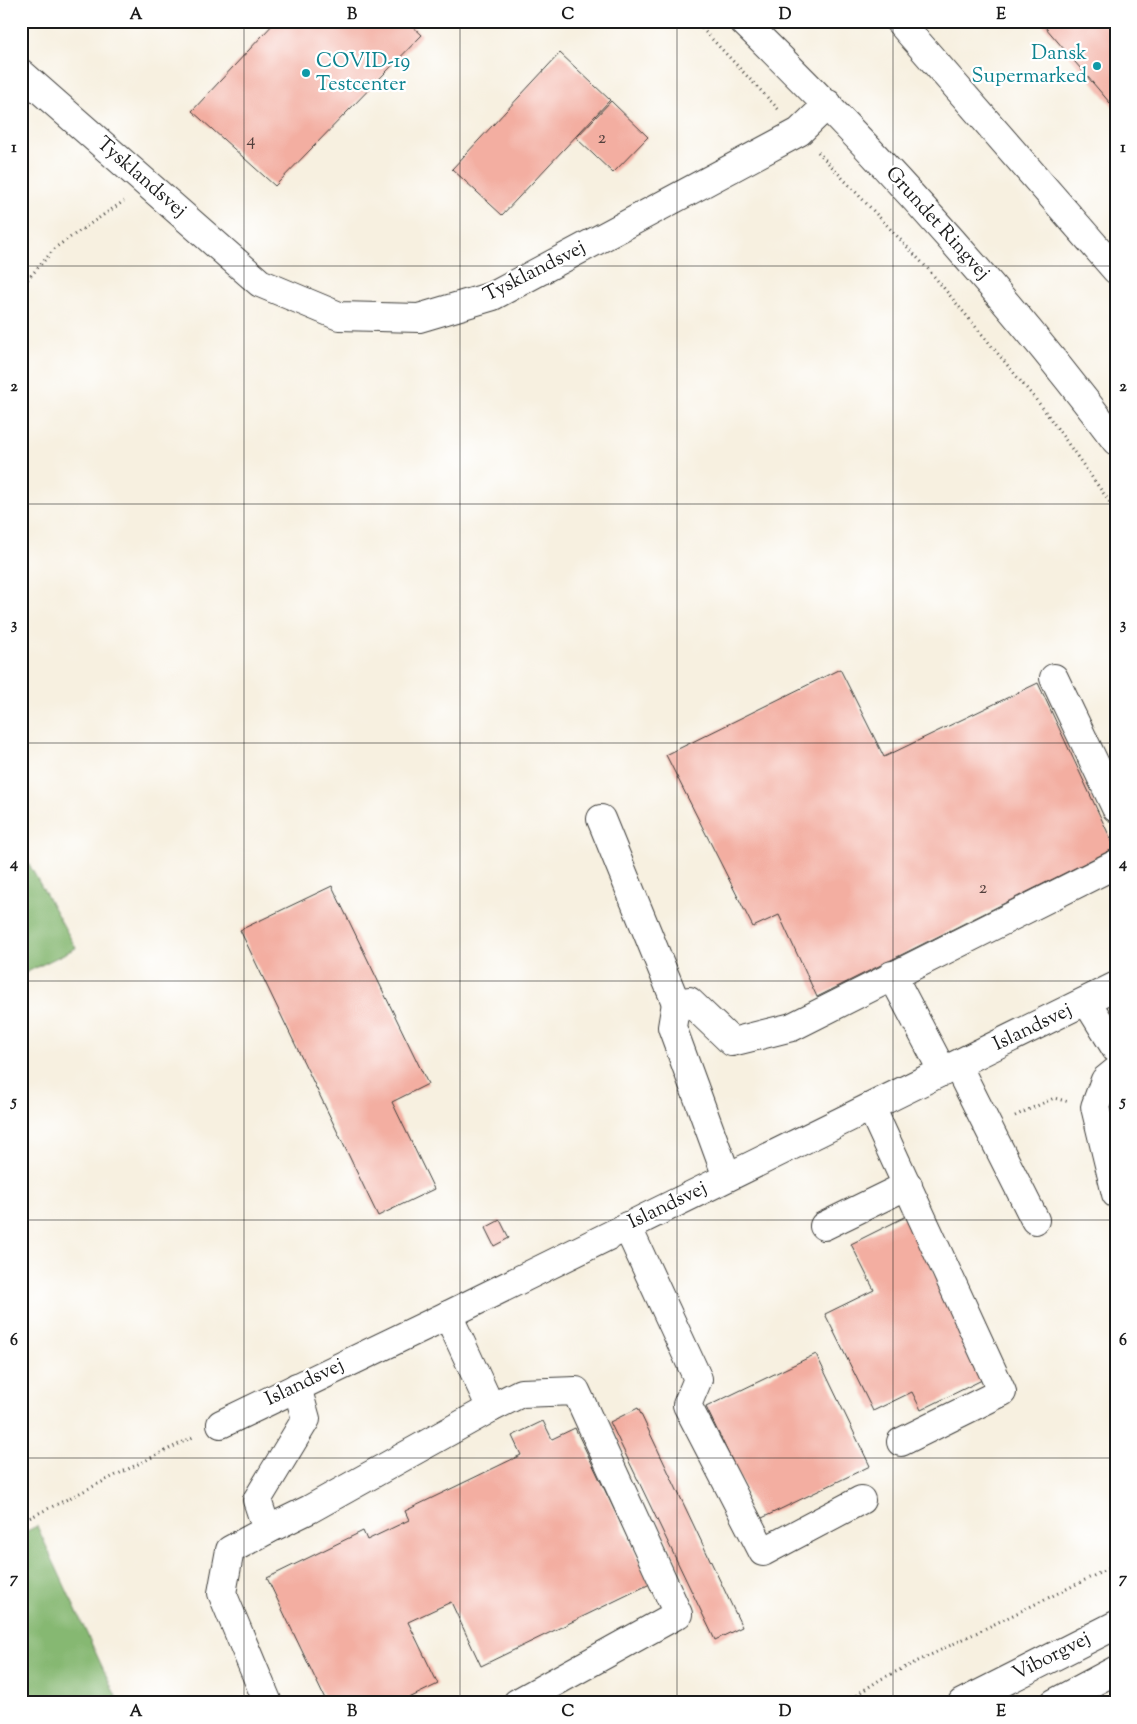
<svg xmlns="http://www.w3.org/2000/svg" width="1137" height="1724" viewBox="0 0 1137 1724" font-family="'Sorts Mill Goudy',serif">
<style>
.forest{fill:#86b872;stroke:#516a47}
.building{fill:#f3aea1}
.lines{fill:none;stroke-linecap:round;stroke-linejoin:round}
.minor-casing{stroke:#3d3c39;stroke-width:30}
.path{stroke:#3d3c39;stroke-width:3;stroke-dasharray:1 4;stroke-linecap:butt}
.minor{stroke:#fff;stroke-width:28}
.grid{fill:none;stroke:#1c1c1c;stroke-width:1;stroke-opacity:0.55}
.culture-dot{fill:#0f9aa8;stroke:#fff;stroke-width:2}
.labels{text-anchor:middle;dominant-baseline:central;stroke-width:4.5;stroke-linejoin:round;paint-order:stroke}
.number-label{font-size:18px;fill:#52403d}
.culture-label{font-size:20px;fill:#0d838f;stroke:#fff;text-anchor:end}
.street-label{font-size:20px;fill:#1c1c1c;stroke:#fff}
.neatline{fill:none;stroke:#1c1c1c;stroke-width:2}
.grid-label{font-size:16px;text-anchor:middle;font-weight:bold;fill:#1c1c1c}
</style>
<rect width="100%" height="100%" fill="#fff"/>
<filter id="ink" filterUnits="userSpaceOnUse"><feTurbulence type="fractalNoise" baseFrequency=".02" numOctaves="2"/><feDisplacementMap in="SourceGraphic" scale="10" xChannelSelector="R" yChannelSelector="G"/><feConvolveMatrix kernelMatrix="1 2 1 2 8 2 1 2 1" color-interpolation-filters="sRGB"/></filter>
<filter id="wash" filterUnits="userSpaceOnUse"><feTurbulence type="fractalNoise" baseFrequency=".0096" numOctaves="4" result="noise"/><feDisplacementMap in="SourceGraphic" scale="20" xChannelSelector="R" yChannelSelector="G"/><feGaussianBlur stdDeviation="1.12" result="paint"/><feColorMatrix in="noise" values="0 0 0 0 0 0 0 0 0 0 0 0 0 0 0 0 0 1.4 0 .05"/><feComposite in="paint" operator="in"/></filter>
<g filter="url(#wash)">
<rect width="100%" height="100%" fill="#f7f0e0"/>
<g class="forest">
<path d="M21,850L76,948L21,975Z"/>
<path d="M37,1526L119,1703H21V1534Z"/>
</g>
<g id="blocks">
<g class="building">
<path d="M276,21H407L422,35L275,186L192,111Z"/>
<path d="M1040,21H1116V110Z"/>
<path d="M560,53L610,100L502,215L452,169Z"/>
<path d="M611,101L648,137L613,173L576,138Z"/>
<path d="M840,669L884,757L1038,683L1115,848L817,997L779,915L753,927L666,755Z"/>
<path d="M332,886L428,1084L392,1102L434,1189L378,1216L240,930Z"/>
<path d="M907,1216L986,1378L921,1410L912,1392L873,1411L825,1314L874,1290L851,1244Z"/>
<path d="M500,1220L509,1238L494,1246L485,1228Z"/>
<path d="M816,1354L870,1466L760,1519L706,1407Z"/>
<path d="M638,1408L742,1627L715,1640L610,1422Z"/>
<path d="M543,1421L552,1439L575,1428L650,1584L481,1666L451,1602L408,1622L438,1684L399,1703H327L267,1578L363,1531L367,1540L409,1520L405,1511L521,1455L512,1436Z"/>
</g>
</g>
</g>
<g filter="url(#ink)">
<use href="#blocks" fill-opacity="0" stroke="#3d3c39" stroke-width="1"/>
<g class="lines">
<g class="minor-casing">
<g id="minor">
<path d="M743,21C877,152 1003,291 1116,441"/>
<path d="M899,21L1116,270"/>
<path d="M21,73L260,283L339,316L419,318L493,296L799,132L828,104"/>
<path d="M1054,678L1116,808"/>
<path d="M601,819L676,1003L689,1001L732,1042L792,1027L1116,864"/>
<path d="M892,975L943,1072"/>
<path d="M1087,1002L1116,1049"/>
<path d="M676,1003L672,1027L727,1177"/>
<path d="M957,1065L1035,1220"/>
<path d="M1116,1071L1105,1080L1095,1107L1116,1194"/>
<path d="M871,1107L1002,1392L901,1442"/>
<path d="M627,1226L698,1379L687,1405L763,1552L861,1500"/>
<path d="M824,1226L908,1185"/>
<path d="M448,1315L491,1408L521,1393L576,1391L678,1614L517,1703"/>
<path d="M221,1424L448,1315L1116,986"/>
<path d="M267,1530L310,1509L491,1408"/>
<path d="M268,1703L222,1593L230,1550L267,1530L257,1500L306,1419L297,1387"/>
<path d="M962,1703L1116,1625"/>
<path d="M1054,1703L1116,1670"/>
</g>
</g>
<g class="path">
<path d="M695,21L780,111"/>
<path d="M818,152L928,269L1042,407L1116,511"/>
<path d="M21,287L56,247L124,201"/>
<path d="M1015,1116L1054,1098L1069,1102"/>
<path d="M21,1522L195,1436"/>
<path d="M844,1703L881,1679L1116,1565"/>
</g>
<use href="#minor" class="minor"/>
</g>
</g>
<path class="grid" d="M244,21V1703M460,21V1703M677,21V1703M893,21V1703M21,266H1116M21,504H1116M21,743H1116M21,981H1116M21,1220H1116M21,1458H1116"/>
<g class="culture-dot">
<circle cx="1097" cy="66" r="5"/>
<circle cx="306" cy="73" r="5"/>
</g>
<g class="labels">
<g class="number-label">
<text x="602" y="139">2</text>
<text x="251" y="141">4</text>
<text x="983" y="889">2</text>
</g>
<g class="culture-label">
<text x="1087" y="54">Dansk<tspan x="1087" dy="23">Supermarked</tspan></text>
<text x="316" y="62" text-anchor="start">COVID-19<tspan x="316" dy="23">Testcenter</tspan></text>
</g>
<g class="street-label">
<text transform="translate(141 178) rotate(41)">Tysklandsvej</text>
<text transform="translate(937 224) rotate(48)">Grundet Ringvej</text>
<text transform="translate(535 272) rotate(-27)">Tysklandsvej</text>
<text transform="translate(1033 1028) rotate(-26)">Islandsvej</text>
<text transform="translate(668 1206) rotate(-26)">Islandsvej</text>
<text transform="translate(305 1383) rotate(-26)">Islandsvej</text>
<text transform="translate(1052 1657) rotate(-27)">Viborgvej</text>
</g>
</g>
<rect width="1137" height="1724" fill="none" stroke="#fff" stroke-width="55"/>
<rect x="28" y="28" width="1082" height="1668" class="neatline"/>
<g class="grid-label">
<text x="136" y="19">A</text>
<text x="352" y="19">B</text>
<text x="568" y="19">C</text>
<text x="785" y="19">D</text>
<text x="1001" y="19">E</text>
<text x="14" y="152">1</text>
<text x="1123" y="152">1</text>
<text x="14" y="391">2</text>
<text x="1123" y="391">2</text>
<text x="14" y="629">3</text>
<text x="1123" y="629">3</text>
<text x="14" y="868">4</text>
<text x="1123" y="868">4</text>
<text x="14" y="1106">5</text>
<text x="1123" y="1106">5</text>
<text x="14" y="1345">6</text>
<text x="1123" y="1345">6</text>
<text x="14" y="1583">7</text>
<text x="1123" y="1583">7</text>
<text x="136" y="1716">A</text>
<text x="352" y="1716">B</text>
<text x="568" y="1716">C</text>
<text x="785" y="1716">D</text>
<text x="1001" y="1716">E</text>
</g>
</svg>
